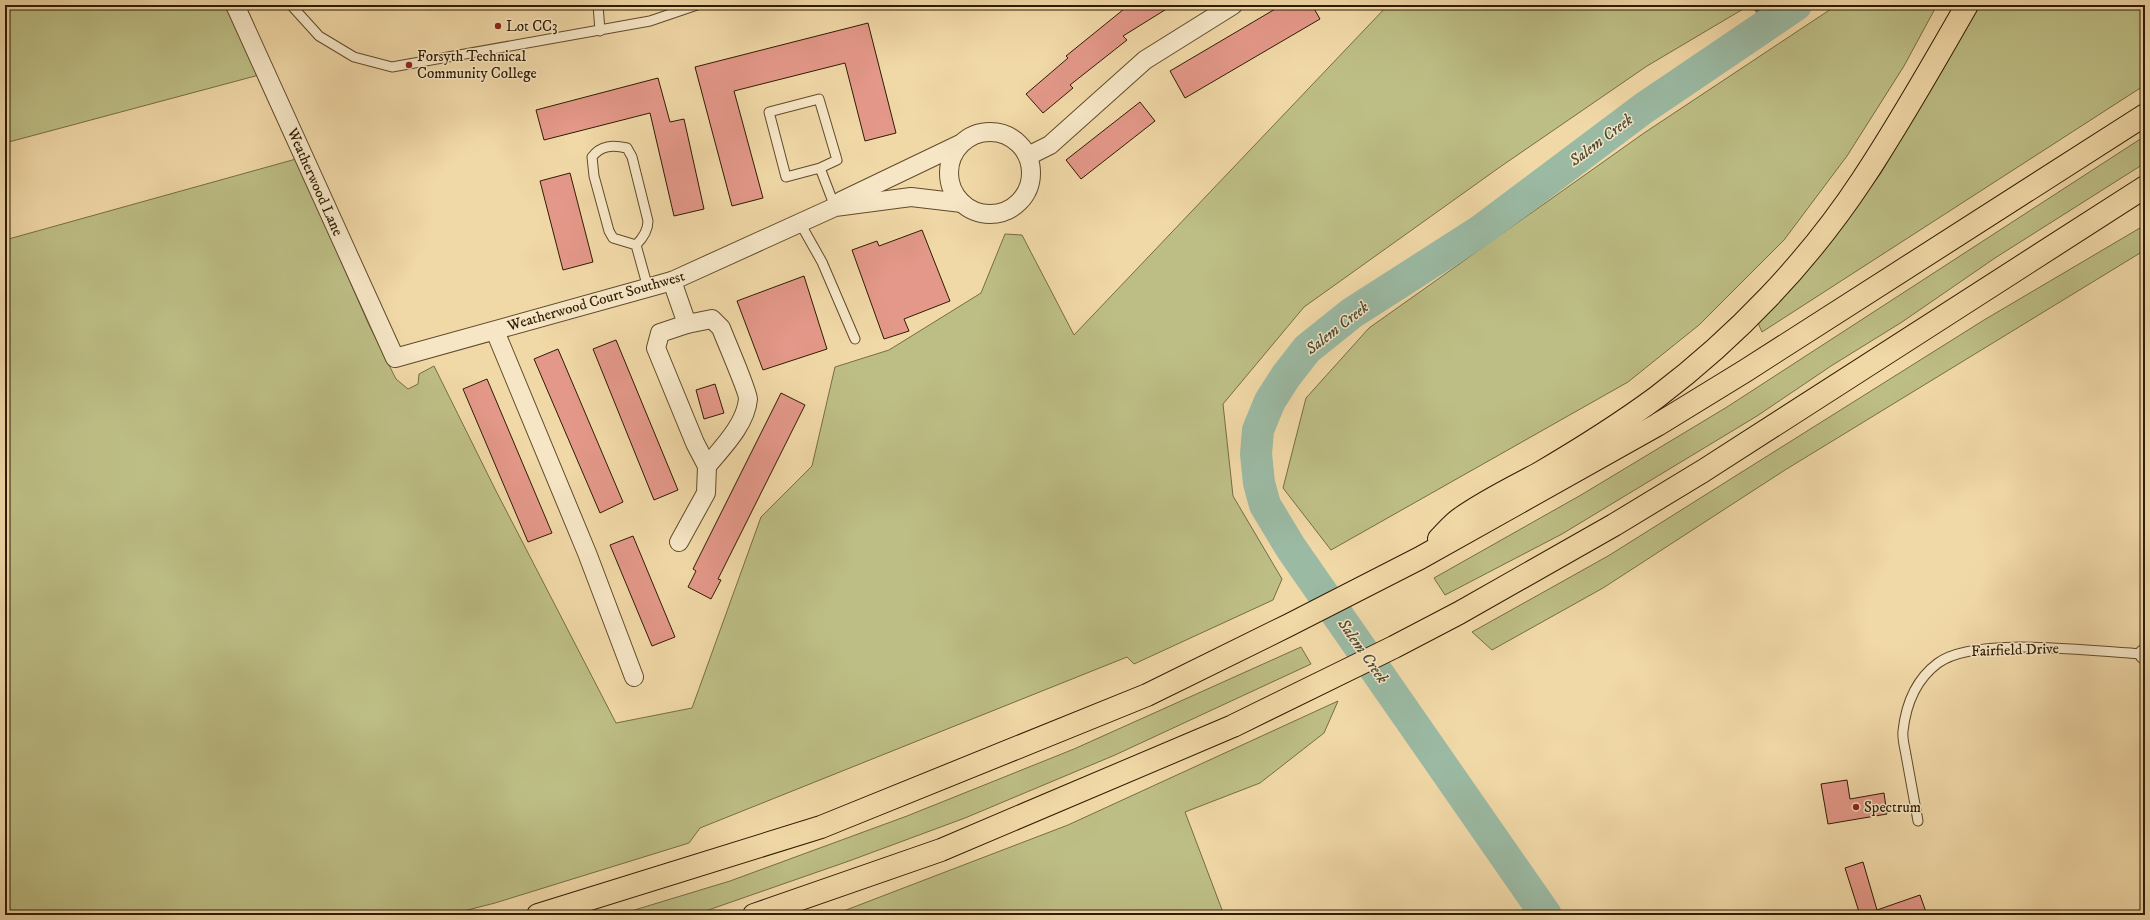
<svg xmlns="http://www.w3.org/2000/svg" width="2150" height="920" viewBox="0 0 2150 920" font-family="'IM FELL DW Pica',serif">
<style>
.green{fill:#bdbe85;stroke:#766d44}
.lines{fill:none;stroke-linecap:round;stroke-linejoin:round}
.stream{stroke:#707b63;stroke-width:5.5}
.river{stroke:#9bbaa4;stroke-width:32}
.building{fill:#e49889;stroke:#2f1c02}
.lane-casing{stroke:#604b2b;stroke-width:11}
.street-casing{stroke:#604b2b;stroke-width:20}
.highway-casing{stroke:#2f1c02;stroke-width:24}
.lane{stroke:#f6e6c6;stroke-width:9}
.street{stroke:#f6e6c6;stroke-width:18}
.highway{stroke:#f1d8a7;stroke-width:22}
.poi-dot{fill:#8f2418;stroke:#f6e6c6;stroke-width:1.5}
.labels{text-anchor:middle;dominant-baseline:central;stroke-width:3;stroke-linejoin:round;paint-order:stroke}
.poi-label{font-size:15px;fill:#2f1c02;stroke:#f6e6c6;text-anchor:start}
.street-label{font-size:15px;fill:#2f1c02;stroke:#f6e6c6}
.water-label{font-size:16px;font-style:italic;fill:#4f4b33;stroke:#f6e6c6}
</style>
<rect width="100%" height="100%" fill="#f1d8a7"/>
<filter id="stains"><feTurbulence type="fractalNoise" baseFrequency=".005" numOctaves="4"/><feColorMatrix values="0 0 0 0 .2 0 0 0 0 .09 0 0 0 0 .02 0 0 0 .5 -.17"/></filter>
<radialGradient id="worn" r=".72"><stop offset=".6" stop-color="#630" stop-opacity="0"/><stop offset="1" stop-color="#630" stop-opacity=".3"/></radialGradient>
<g class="green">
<path d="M5,5H227L259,75L5,143Z"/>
<path d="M1388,5H1750L1647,66L1500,167L1304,307L1223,404L1233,496L1282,579L1273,600L1134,664L1127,657L700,828L689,843L495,903L448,915H5V240L296,159L369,325L396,379L408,389L418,384L419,374L434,366L495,489L616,723L692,708L761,517L812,466L835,367L889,350L981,293L1005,234L1022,235L1074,335Z"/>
<path d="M1837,5H1937L1904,66L1847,156L1784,240L1699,325L1628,382L1331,550L1283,488L1306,398L1369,328L1644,133Z"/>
<path d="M1978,5H2145V85L1762,332L1758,323L1833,238L1881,173Z"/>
<path d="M2145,136V163L1995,258L1902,322L1831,366L1757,416L1562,534L1445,595L1434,578L1581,495L1727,407Z"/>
<path d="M2145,225V250L1785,470L1603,588L1492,650L1472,632L1608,556L1984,320Z"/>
<path d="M1301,647L1311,664L1115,755L965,818L849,861L694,915H618L730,881L907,816L1074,749Z"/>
<path d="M1338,701L1324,733L1260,783L1185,812L1224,915H1157L1155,910L1140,915H833L1068,825Z"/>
</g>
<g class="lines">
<path class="stream" d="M1754,5L1768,25"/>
<path class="river" d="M1546,915L1291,548L1265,505L1259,483L1256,454L1258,430L1270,401L1286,376L1307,349L1352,313L1480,231L1644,108L1796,5"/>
</g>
<g class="building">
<path d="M1129,5H1173L1123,36L1127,40L1070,85L1073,88L1043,113L1026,94L1068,58L1066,56Z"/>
<path d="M1282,5H1312L1320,19L1185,98L1170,71Z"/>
<path d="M868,23L896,133L865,141L845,63L734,91L763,198L732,206L695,67Z"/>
<path d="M658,78L670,122L684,119L704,209L674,216L650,113L544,140L536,110Z"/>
<path d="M1140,102L1155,121L1081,179L1066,160Z"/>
<path d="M570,173L593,262L563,270L540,181Z"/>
<path d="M922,230L950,301L904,319L909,331L884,339L852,250L877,241L879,246Z"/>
<path d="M804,276L827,349L763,370L737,301Z"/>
<path d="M616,340L678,490L654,500L593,349Z"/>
<path d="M558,349L623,502L600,513L534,359Z"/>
<path d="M487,379L552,533L528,542L463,389Z"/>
<path d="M715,384L724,413L704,419L696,390Z"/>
<path d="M781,393L805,405L718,579L721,580L711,599L688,587L696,571L693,569Z"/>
<path d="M633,536L675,637L652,646L610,545Z"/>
<path d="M1847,780L1850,799L1884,793L1887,814L1828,824L1821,784Z"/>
<path d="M1863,862L1877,910L1920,895L1927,915H1870V913L1860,915L1845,868Z"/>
</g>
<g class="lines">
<g class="lane-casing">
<g id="lane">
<path d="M291,5L319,36L354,57L392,67L650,21L697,5"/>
<path d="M598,5L600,31"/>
<path d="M820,168L837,160L819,99L769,112L786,177L820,168L835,207"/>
<path d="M800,223L822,262L855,339"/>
<path d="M636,245C643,238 648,231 648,221L632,157L627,148C613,145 601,145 592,157L594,176L609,231L613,238L636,245L648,288"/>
<path d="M1918,821C1914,799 1910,777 1906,755C1905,748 1902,739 1903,731C1906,704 1915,680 1938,663C1975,635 2096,652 2144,654"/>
</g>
</g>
<g class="street-casing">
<g id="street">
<path d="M235,5L395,358L672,281L835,207L911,197L962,203"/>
<circle cx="990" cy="173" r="41"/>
<path d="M1028,156L1050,145L1145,60L1233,5"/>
<path d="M841,201L960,144"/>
<path d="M672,281L687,324L660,333L656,348L695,443L707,466L706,493L679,542"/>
<path d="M687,324L712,319L721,328C725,339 748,391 748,399C746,424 722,448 707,466"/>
<path d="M495,331L587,553L634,677"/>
<path d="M2144,654L2145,655"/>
</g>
</g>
<g class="highway-casing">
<g id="highway">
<path d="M1439,539C1446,532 1453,523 1461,518C1485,501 1512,488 1538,474C1579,450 1619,425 1657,397C1736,337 1808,262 1862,180C1900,123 1933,64 1967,5"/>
<path d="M538,915L821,827L1147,695L1289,625L1420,558L1657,425L1745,371L2145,115"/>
<path d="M754,915L941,850L1233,726L1394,647L1459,613L1614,525L1703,471L2145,187"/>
</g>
</g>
<use href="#lane" class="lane"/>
<use href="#street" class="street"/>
<use href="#highway" class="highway"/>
</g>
<g class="poi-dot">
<circle cx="498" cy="26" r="4"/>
<circle cx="409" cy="65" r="4"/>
<circle cx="1856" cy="807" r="4"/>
</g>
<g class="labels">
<g class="poi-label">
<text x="506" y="26">Lot CC3</text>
<text x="417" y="56">Forsyth Technical<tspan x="417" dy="17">Community College</tspan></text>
<text x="1864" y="807">Spectrum</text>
</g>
<g class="street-label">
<text transform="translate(315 182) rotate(66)">Weatherwood Lane</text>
<text transform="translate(596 301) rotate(-16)">Weatherwood Court Southwest</text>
<text transform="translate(2015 650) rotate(-2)">Fairfield Drive</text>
</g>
<g class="water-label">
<text transform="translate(1601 140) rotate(-37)">Salem Creek</text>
<text transform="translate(1337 328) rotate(-38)">Salem Creek</text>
<text transform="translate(1363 651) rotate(55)">Salem Creek</text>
</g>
</g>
<rect width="2150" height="920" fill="none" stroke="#f1d8a7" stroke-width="20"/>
<rect x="6" y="6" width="2138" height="908" fill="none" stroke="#2f1c02" stroke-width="2"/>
<rect x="10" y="10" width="2130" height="900" fill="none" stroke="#2f1c02"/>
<rect width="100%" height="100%" filter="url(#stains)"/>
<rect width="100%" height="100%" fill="url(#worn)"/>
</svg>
